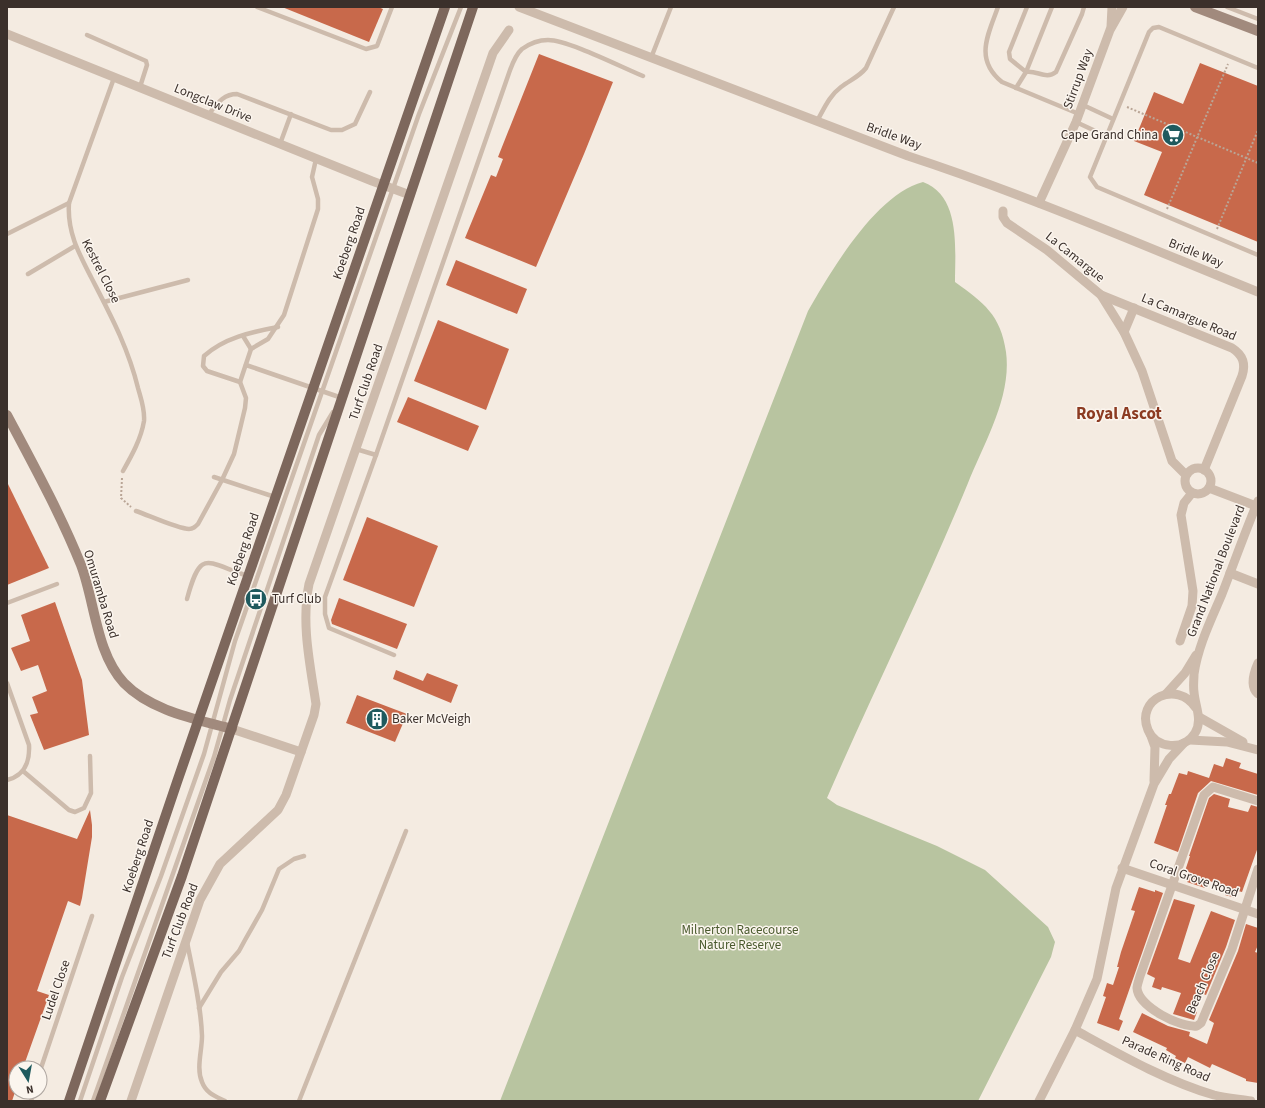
<svg xmlns="http://www.w3.org/2000/svg" width="1265" height="1108" viewBox="0 0 1265 1108" font-family="'Source Sans 3',sans-serif">
<style>
.green{fill:#b8c4a0}
.building{fill:#c8694b}
.lines{fill:none;stroke-linecap:round;stroke-linejoin:round}
.path{stroke:#b9a596;stroke-width:2;stroke-dasharray:2 2;stroke-linecap:butt}
.service{stroke:#cdbbac;stroke-width:4.5}
.minor{stroke:#cdbbac;stroke-width:9}
.secondary{stroke:#a18a7d;stroke-width:10}
.primary{stroke:#7d675c;stroke-width:10}
.labels{text-anchor:middle;dominant-baseline:central;stroke-width:3;stroke-linejoin:round;paint-order:stroke}
.street-label{font-size:13px;fill:#3b302b;stroke:#fbf5ee}
.poi-label{font-size:13px;fill:#3b302b;stroke:#fbf5ee;text-anchor:start}
.park-label{font-size:13px;fill:#4a5a2e;stroke:#fbf5ee}
.district-label{font-size:17px;font-weight:bold;fill:#8c3b22;stroke:#fbf5ee}
</style>
<rect width="100%" height="100%" fill="#f4ebe1"/>
<path class="green" d="M923,182C961,196 955,249 955,282C983,302 1001,315 1006,352C1012,397 984,443 968,483C924,590 873,692 827,798L837,805L937,846L985,870L1048,927L1055,942L1051,957L978,1101H500L808,311C831,271 876,194 923,182Z"/>
<g class="building">
<path d="M282,7H378L383,9L369,42Z"/>
<path d="M539,54L613,82L584,154L536,267L465,238L491,175L496,177L503,159L498,157Z"/>
<path d="M1200,63L1258,86V242L1144,195L1162,152L1134,141L1154,92L1183,104Z"/>
<path d="M456,260L527,289L517,314L446,285Z"/>
<path d="M438,320L509,349L486,410L414,381Z"/>
<path d="M408,397L479,426L468,451L397,422Z"/>
<path d="M7,482L49,568L7,585Z"/>
<path d="M367,517L438,546L414,607L343,580Z"/>
<path d="M339,598L407,624L397,649L332,624L331,620Z"/>
<path d="M55,602L82,680L89,735L44,750L30,715L38,713L32,697L47,691L38,665L21,671L11,648L30,641L21,615Z"/>
<path d="M396,670L423,681L427,673L458,685L451,703L393,679Z"/>
<path d="M357,695L407,714L395,742L346,723Z"/>
<path d="M1226,758L1241,763L1239,768L1258,774V795L1211,781L1198,793L1178,852L1154,843L1167,805H1165L1169,794H1171L1179,773L1187,775L1188,771L1209,778L1214,764L1223,767Z"/>
<path d="M1214,794L1230,799L1228,807L1248,812L1251,805L1258,807V847L1242,892L1238,891L1236,898L1225,895L1228,888L1207,880L1205,888L1187,882L1190,873L1185,871L1190,856H1189L1209,798Z"/>
<path d="M90,810L92,825V837L82,898L80,906L68,901L37,991L49,995L23,1068H16V1089L12,1101H7V815L77,839Z"/>
<path d="M1139,887L1155,892V890L1163,893L1119,1019L1123,1021L1119,1031L1097,1023L1106,997L1103,996L1107,983L1113,985L1119,967H1117L1121,952L1135,911L1131,910Z"/>
<path d="M1174,899L1195,905L1178,959L1190,963L1211,911L1235,920L1226,947L1206,995L1199,992L1192,1009L1197,1012L1194,1020L1173,1014L1181,993L1162,987L1161,990L1152,987L1155,978L1147,974Z"/>
<path d="M1246,924L1258,928V945L1255,952L1258,953V1083L1246,1081V1079L1212,1064L1210,1068L1188,1057L1185,1063L1175,1058L1176,1056L1166,1050L1167,1048L1133,1032L1142,1013L1168,1026L1190,1032L1189,1036L1207,1044L1214,1023L1209,1020L1238,951Z"/>
</g>
<g class="lines">
<g class="path">
<path d="M1127,107L1258,163"/>
<path d="M1167,209L1228,64"/>
<path d="M1217,229L1258,130"/>
<path d="M122,478L121,498L131,507"/>
</g>
<g class="service">
<path d="M257,7L366,49L377,46L392,7"/>
<path d="M998,7C988,35 974,59 1002,82L1079,114"/>
<path d="M1027,7L1009,52L1010,59L1026,72L1052,7"/>
<path d="M1227,7L1258,19"/>
<path d="M87,35L146,61L147,65L140,87"/>
<path d="M651,58L671,7"/>
<path d="M1258,68L1159,27L1153,28L1149,32L1090,177L1097,187L1258,255"/>
<path d="M114,78L69,203C67,231 78,252 91,277C110,314 128,347 138,388C141,399 145,409 144,421C141,439 132,455 123,471"/>
<path d="M1016,88L1026,72C1037,70 1046,80 1056,72L1082,14L1084,7"/>
<path d="M1083,105L1113,119"/>
<path d="M208,115C217,104 223,94 237,94L331,130H342L355,124L370,92"/>
<path d="M817,121C824,109 829,96 841,87C850,80 859,77 866,68L894,7"/>
<path d="M1076,122L1106,136"/>
<path d="M280,144L291,114"/>
<path d="M7,234L69,203"/>
<path d="M28,274L75,246"/>
<path d="M104,302L188,280"/>
<path d="M243,336L251,349"/>
<path d="M246,365L342,398"/>
<path d="M240,382L207,371L203,366L204,356C224,338 251,332 278,327"/>
<path d="M356,449L376,455L509,73C512,65 515,55 522,49C529,44 539,40 548,40C568,40 621,67 643,76"/>
<path d="M376,455L325,597V614L329,628L394,655"/>
<path d="M214,477L275,497"/>
<path d="M136,511C148,515 178,529 189,529C193,529 195,527 198,524L222,480L234,454L245,408L246,398L240,382L251,349L268,339L284,315L318,209V199L312,177L316,159"/>
<path d="M187,599C201,548 205,562 248,576"/>
<path d="M7,603L57,584"/>
<path d="M7,683L29,745C30,762 24,776 7,780"/>
<path d="M23,771L69,810L75,812L84,808L91,793L90,756"/>
<path d="M187,942C193,973 201,1005 202,1036C202,1051 196,1068 202,1082C206,1093 215,1096 225,1101"/>
<path d="M199,1008L221,972L239,951L245,940L262,910L279,869L294,859L304,856"/>
<path d="M40,1071L92,916"/>
<path d="M31,1101L34,1092"/>
<path d="M80,1101L122,977L161,876L204,754L235,641L419,114L461,7"/>
<path d="M93,1101L214,757L230,700L319,435L333,412"/>
<path d="M299,1101L406,831"/>
</g>
<g class="minor">
<path d="M519,7L908,156C1027,195 1142,245 1258,292"/>
<path d="M1111,27L1112,7"/>
<path d="M7,34L372,181L410,195"/>
<path d="M1039,203L1076,122L1110,30L1123,7"/>
<path d="M1003,211V217L1007,223L1047,250L1101,295L1124,332L1142,371L1172,461L1186,475"/>
<path d="M1101,295L1232,348C1243,355 1246,364 1242,376L1204,470"/>
<path d="M1124,332L1134,308"/>
<circle cx="1198" cy="481" r="13"/>
<path d="M1209,488L1256,506"/>
<path d="M1230,573L1258,584"/>
<path d="M1180,641L1192,606L1193,591L1181,515L1184,503L1192,493"/>
<path d="M1258,663C1254,672 1249,686 1258,694"/>
<path d="M1166,694L1185,673L1196,655"/>
<path d="M1196,708C1177,679 1135,699 1148,730C1156,749 1184,751 1195,733C1203,720 1195,706 1194,692C1193,686 1194,680 1194,674C1198,646 1211,620 1222,594C1234,563 1245,532 1258,501"/>
<path d="M1199,717L1243,742"/>
<path d="M232,729L301,752"/>
<path d="M1151,736L1155,747L1154,781"/>
<path d="M1190,740L1227,742L1258,750"/>
<path d="M1258,801L1213,787L1204,795L1140,976C1139,980 1137,985 1137,988C1138,1007 1181,1028 1197,1026L1201,1023L1232,949L1258,869"/>
<path d="M1122,868L1258,914"/>
<path d="M1075,1030C1119,1054 1166,1081 1214,1095C1226,1098 1239,1099 1251,1101"/>
<path d="M131,1101L200,900L220,864L278,810L286,795L314,715L316,704C310,664 301,623 309,584L493,53L509,30"/>
<path d="M1039,1101L1075,1030L1097,979L1116,888L1154,784L1169,759L1184,743"/>
</g>
<g class="secondary">
<path d="M1195,7L1258,31"/>
<path d="M7,415C33,464 60,513 81,565C95,602 96,653 124,683C151,711 196,719 232,729"/>
</g>
<g class="primary">
<path d="M69,1101L177,782L445,7"/>
<path d="M100,1101L182,876L473,7"/>
</g>
</g>
<defs>
<g id="supermarket-disc" transform="scale(1.15)"><circle r="9.5" fill="#1f5a5e" stroke="#fbf5ee"/><path d="M-6-5.5h2.5l.6 2H6L4.5 2H-2.5L-4.4-4H-6ZM-1.5 3.2a1.3 1.3 0 1 0 .1 0ZM3 3.2a1.3 1.3 0 1 0 .1 0Z" fill="#fff"/></g>
<g id="bus-disc" transform="scale(1.15)"><circle r="9.5" fill="#1f5a5e" stroke="#fbf5ee"/><path d="M-5-6H5V4H4V6H2V4H-2V6H-4V4H-5ZM-3.5-4V0h7V-4ZM-3.5 1.2v1.5H-2V1.2ZM2 1.2v1.5H3.5V1.2Z" fill="#fff"/></g>
<g id="building-disc" transform="scale(1.15)"><circle r="9.5" fill="#1f5a5e" stroke="#fbf5ee"/><path d="M-4-6H4V6H1V3H-1V6H-4ZM-2.5-4.3h1.7v1.8h-1.7ZM.8-4.3h1.7v1.8H.8ZM-2.5-1h1.7V.8h-1.7ZM.8-1h1.7V.8H.8Z" fill="#fff"/></g>
</defs>
<g fill-rule="evenodd">
<use href="#supermarket-disc" x="1173" y="135"/>
<use href="#bus-disc" x="256" y="599"/>
<use href="#building-disc" x="377" y="719"/>
</g>
<g class="labels">
<g class="street-label">
<text transform="translate(1078 79) rotate(-70)">Stirrup Way</text>
<text transform="translate(213 103) rotate(22)">Longclaw Drive</text>
<text transform="translate(894 136) rotate(20)">Bridle Way</text>
<text transform="translate(349 243) rotate(-71)">Koeberg Road</text>
<text transform="translate(1196 253) rotate(22)">Bridle Way</text>
<text transform="translate(1075 257) rotate(39)">La Camargue</text>
<text transform="translate(101 271) rotate(63)">Kestrel Close</text>
<text transform="translate(1189 317) rotate(23)">La Camargue Road</text>
<text transform="translate(366 382) rotate(-71)">Turf Club Road</text>
<text transform="translate(243 549) rotate(-71)">Koeberg Road</text>
<text transform="translate(1216 571) rotate(-69)">Grand National Boulevard</text>
<text transform="translate(101 594) rotate(73)">Omuramba Road</text>
<text transform="translate(138 856) rotate(-72)">Koeberg Road</text>
<text transform="translate(1194 878) rotate(19)">Coral Grove Road</text>
<text transform="translate(180 921) rotate(-69)">Turf Club Road</text>
<text transform="translate(1203 983) rotate(-67)">Beach Close</text>
<text transform="translate(56 990) rotate(-71)">Ludel Close</text>
<text transform="translate(1166 1059) rotate(24)">Parade Ring Road</text>
</g>
<g class="poi-label">
<text x="1158" y="135" text-anchor="end">Cape Grand China</text>
<text x="272" y="599">Turf Club</text>
<text x="392" y="719">Baker McVeigh</text>
</g>
<g class="park-label">
<text x="740" y="930">Milnerton Racecourse<tspan x="740" dy="15">Nature Reserve</tspan></text>
</g>
<g class="district-label">
<text x="1119" y="414">Royal Ascot</text>
</g>
</g>
<rect width="1265" height="1108" fill="none" stroke="#3b302b" stroke-width="16"/>
<g transform="translate(28 1080) rotate(169)"><circle r="19" fill="#fbf5ee" stroke="#aea6a0"/>
<path d="M0-3L7 15L0 10L-7 15Z" fill="#1f5a5e"/>
<text y="-6" font-size="11" font-weight="bold" text-anchor="middle" fill="#3b302b">N</text>
</g>
</svg>
